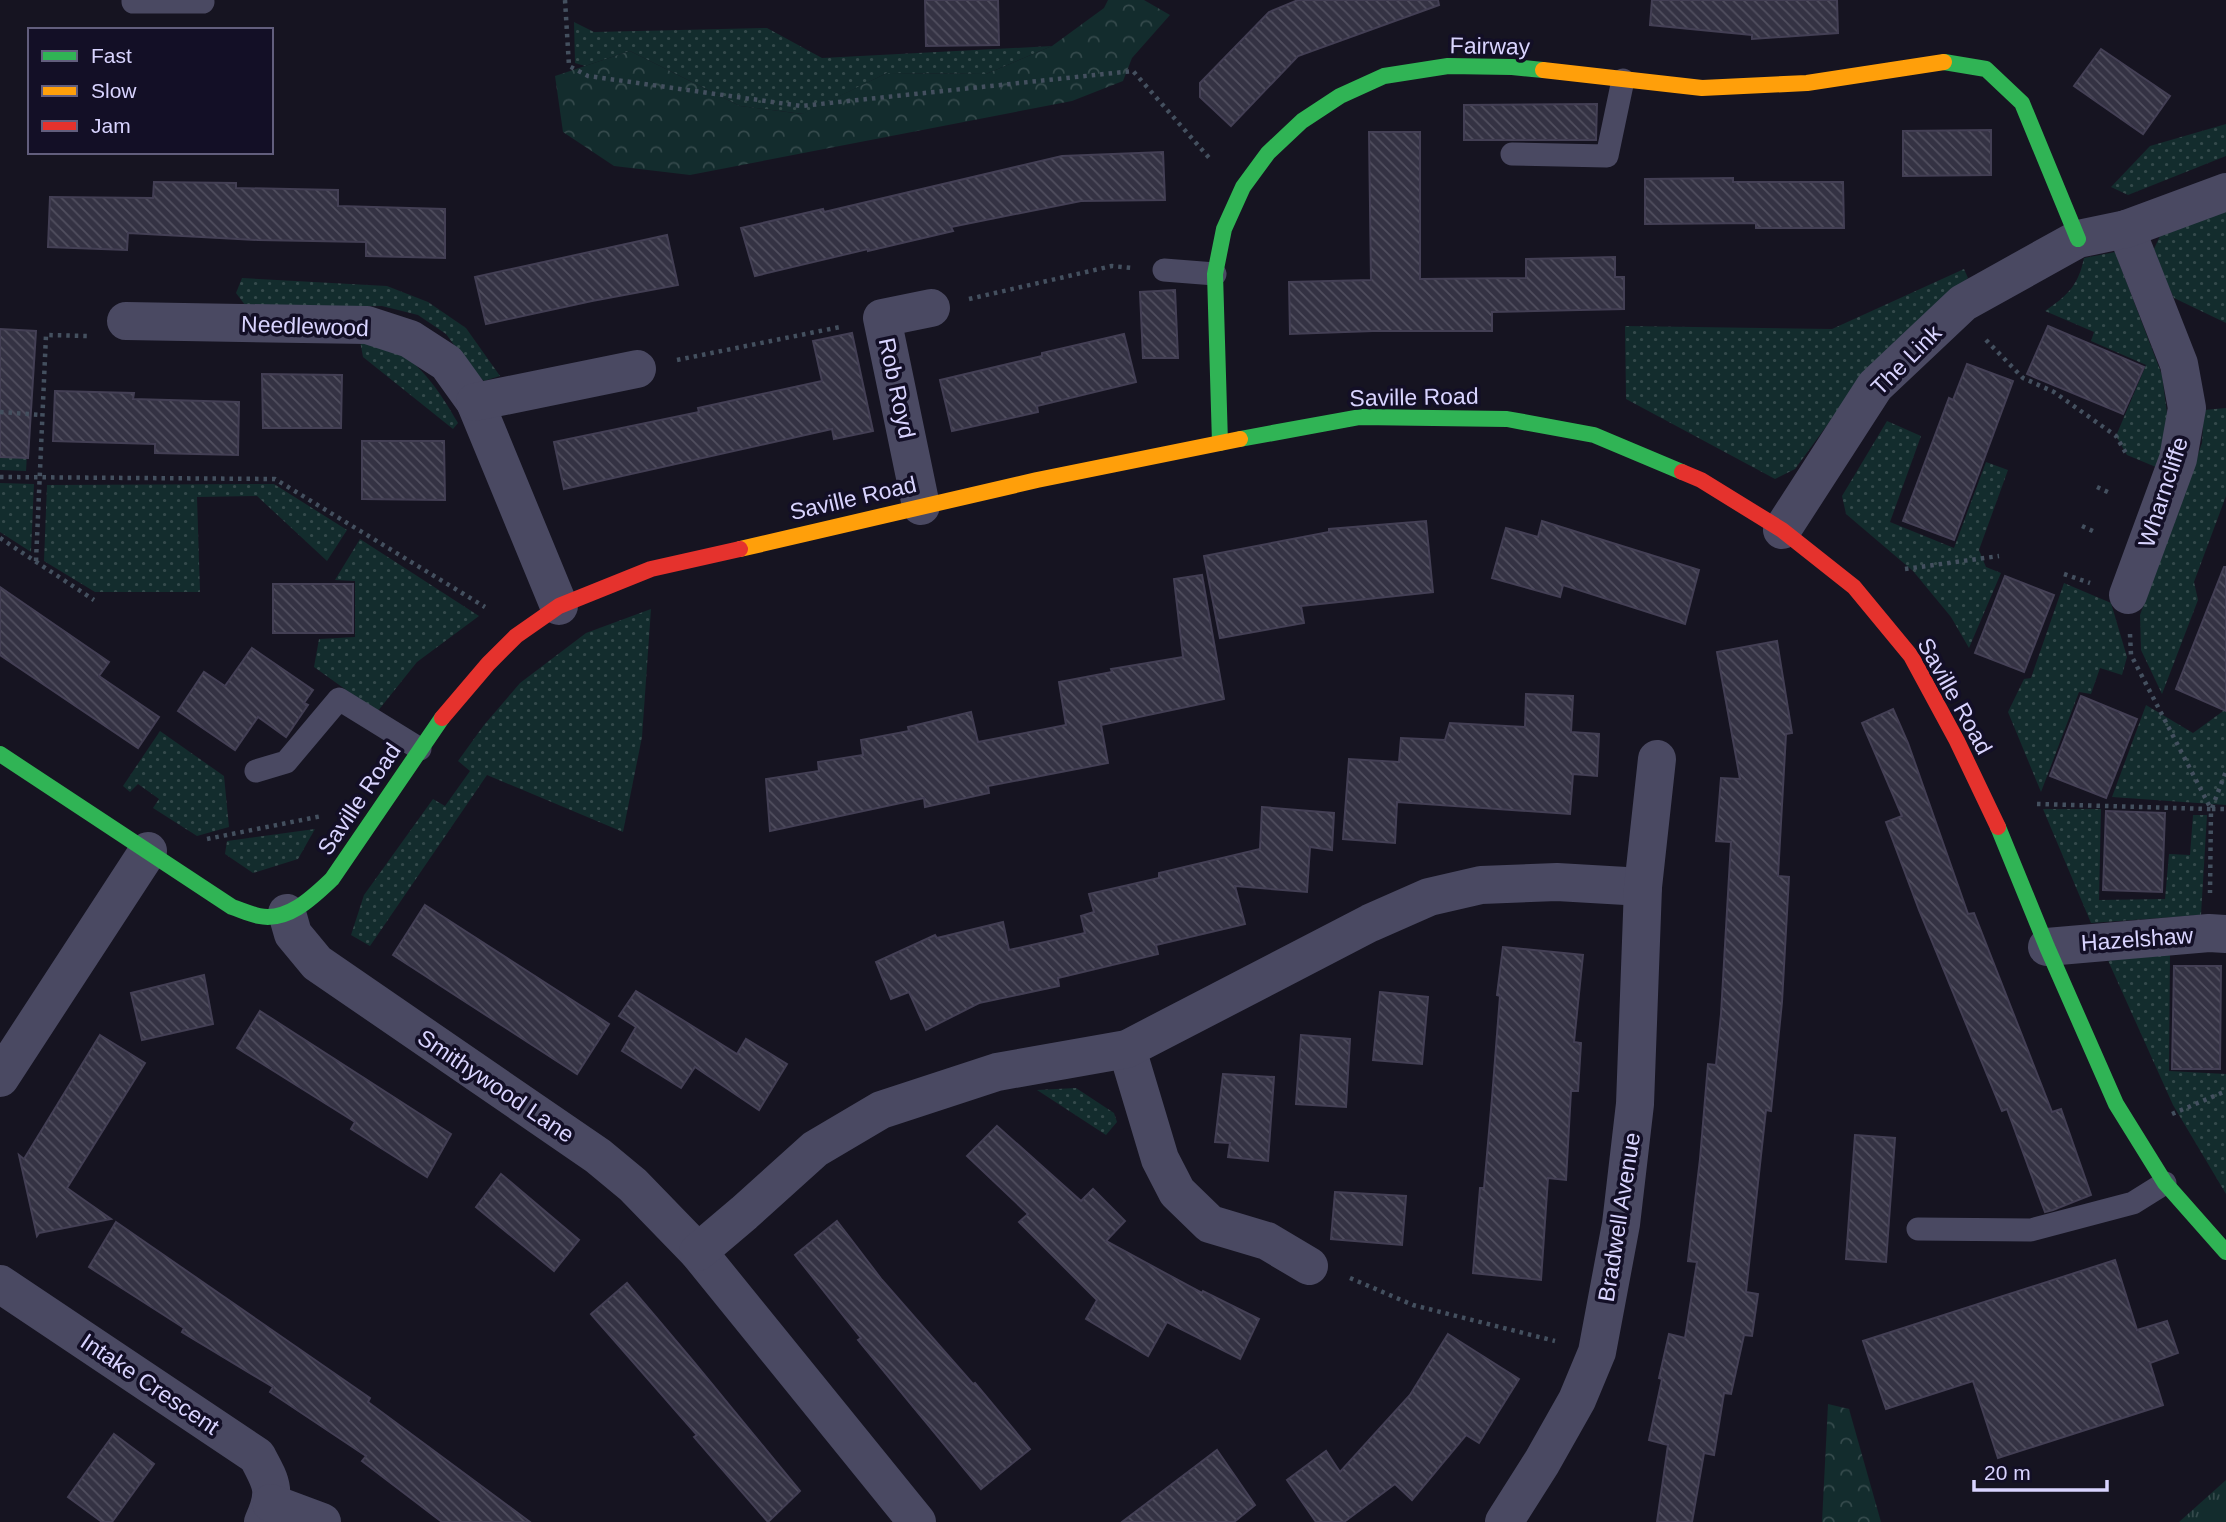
<svg xmlns="http://www.w3.org/2000/svg" width="2226" height="1522" viewBox="0 0 2226 1522" font-family="Helvetica,sans-serif">
<style>
.grass{fill:url(#grass-dots)}
.forest{fill:url(#forest-crowns)}
.park{fill:url(#park-tufts)}
.building{fill:url(#building-back-hatch);stroke:#433f54;stroke-width:2}
.lines{fill:none;stroke-linecap:round;stroke-linejoin:round}
.path{stroke:#44505f;stroke-width:4.5;stroke-dasharray:3.5 5;stroke-linecap:butt}
.lane{stroke:#4a4962;stroke-width:23}
.street{stroke:#4a4962;stroke-width:38}
.fast{stroke:#30b455;stroke-width:16}
.slow{stroke:#ff9f0a;stroke-width:16}
.jam{stroke:#e5322d;stroke-width:16}
.labels{text-anchor:middle;dominant-baseline:central;stroke-width:7;stroke-linejoin:round;paint-order:stroke}
.street-label{font-size:23px;fill:#d9d4ff;stroke:#130f26}
</style>
<defs>
<pattern id="grass-dots" width="8" height="8" patternUnits="userSpaceOnUse" patternTransform="scale(1.75)"><rect width="8" height="8" fill="#132c2d"/><path d="M2 2h.1M6 6h.1" fill="none" stroke="#354a4c" stroke-width="1.8" stroke-linecap="round"/></pattern>
<pattern id="forest-crowns" width="20" height="18" patternUnits="userSpaceOnUse" patternTransform="scale(1.75)"><rect width="20" height="18" fill="#132c2d"/><path d="M2 6a3 3 0 1 1 6 0M12 15a3 3 0 1 1 6 0" fill="none" stroke="#354a4c"/></pattern>
<pattern id="park-tufts" width="24" height="20" patternUnits="userSpaceOnUse" patternTransform="scale(1.75)"><rect width="24" height="20" fill="#132c2d"/><path d="M3 7l-1-3M5 7V3M7 7l1-3M15 17l-1-3M17 17v-4M19 17l1-3" fill="none" stroke="#354a4c"/></pattern>
<pattern id="building-back-hatch" width="6" height="6" patternUnits="userSpaceOnUse" patternTransform="scale(1.75)"><rect width="6" height="6" fill="#343243"/><path d="M-1 5l2 2M0 0l6 6M5-1l2 2" fill="none" stroke="#514f5f"/></pattern>
</defs>
<rect width="100%" height="100%" fill="#161421"/>
<g class="grass">
<path d="M574,22L594,32L767,28L822,58L1052,46L986,74L887,73L803,114L740,106L630,51L585,66L575,63Z"/>
<path d="M2226,124V156L2128,195L2111,187L2150,146Z"/>
<path d="M2226,206V323L2174,298L2152,253L2160,236Z"/>
<path d="M2115,252L2162,375L2168,421L2163,470L2127,455L2116,436L2146,365L2091,341L2094,332L2045,311C2068,295 2078,286 2084,258Z"/>
<path d="M1964,269L1968,278L1855,387L1795,469L1775,479L1626,399L1625,326L1832,329Z"/>
<path d="M242,278L387,286L428,302L466,328L500,376L484,381L471,368L446,334L418,315L382,306L248,309L236,293Z"/>
<path d="M360,341C367,341 376,341 382,344C418,357 440,392 458,423L453,429L363,357Z"/>
<path d="M2226,408V496L2194,582L2198,600L2162,694L2141,650L2140,615L2202,443L2204,410Z"/>
<path d="M0,418L29,420L26,471L0,470Z"/>
<path d="M1887,421L1921,436L1890,522L1954,548L1986,462L2008,470L1979,550L1986,567L2001,573L1969,648L1951,617L1913,571L1846,514L1842,496Z"/>
<path d="M0,483L34,484L31,552L0,532Z"/>
<path d="M274,484L347,530L327,561L257,496L197,497L200,592H95L44,561L47,485Z"/>
<path d="M360,539L479,616L417,662L377,712L314,667L319,639L355,637V581L335,580Z"/>
<path d="M2064,583L2111,603L2127,657L2122,675L2100,668L2091,694L2079,692L2041,792L2008,712L2024,679L2031,678Z"/>
<path d="M651,609L642,737L623,832L487,775L370,946L351,935L364,895L433,799L445,806L470,771L458,761L484,725L520,683L586,633Z"/>
<path d="M2146,705L2193,733L2226,709V805L2112,797Z"/>
<path d="M160,731L224,776L229,827L197,836L153,808L159,799L138,784L130,792L123,786Z"/>
<path d="M2043,809H2101L2099,900L2165,899L2169,854L2190,855L2193,815H2207L2201,915L2091,923Z"/>
<path d="M315,829L298,859L253,873L225,854L227,841Z"/>
<path d="M2170,951L2169,1071L2226,1074V1194L2173,1105L2106,956Z"/>
<path d="M1076,1088L1114,1113L1117,1122L1106,1135L1037,1090Z"/>
</g>
<g class="forest">
<path d="M1108,0H1144L1170,15L1132,58L1123,81L1072,101L690,175L614,166L563,132L555,76L630,51L740,106L802,114L887,73L986,74L1052,46L1104,8Z"/>
<path d="M1828,1404L1849,1409L1881,1522H1822Z"/>
</g>
<path class="park" d="M2226,1480V1522H2179Z"/>
<g class="building">
<path d="M925,0H998L999,45L926,46Z"/>
<path d="M1298,0H1438L1439,5L1298,56L1231,126L1200,97V83L1269,12Z"/>
<path d="M1652,0H1837L1838,33L1752,39V35L1650,25Z"/>
<path d="M2101,49L2170,96L2143,134L2074,86Z"/>
<path d="M1597,104L1596,140H1464V105Z"/>
<path d="M1991,130V175L1903,176V131Z"/>
<path d="M1369,132H1420V279L1526,278V259L1615,257V277H1624V309L1492,312V331H1373L1290,334L1289,282L1371,280Z"/>
<path d="M1163,152L1165,200L1081,201L951,227L953,231L868,251V249L755,276L741,228L823,209L824,212L1062,156Z"/>
<path d="M1733,178V182H1843L1844,228H1756V223L1645,224V179Z"/>
<path d="M154,182L236,183V188L338,190V206L445,209V258L366,256V242L258,240L128,233L127,250L48,247L50,197L153,198Z"/>
<path d="M667,235L678,285L592,301L486,324L475,277Z"/>
<path d="M1175,290L1178,358H1143L1140,292Z"/>
<path d="M2048,326L2144,367L2123,414L2027,374Z"/>
<path d="M0,329L36,331L28,458L0,457Z"/>
<path d="M852,333L873,431L834,439L832,429L564,489L554,442L699,412L698,408L822,381L813,341Z"/>
<path d="M1124,334L1136,382L1037,406L1038,412L952,431L940,380L1042,356V353Z"/>
<path d="M1967,364L2013,381L1954,540L1903,521L1949,398L1953,400Z"/>
<path d="M262,374L342,375L341,428H263Z"/>
<path d="M55,391L134,393L133,399L239,402L238,455L155,453V444L53,441Z"/>
<path d="M362,441H444L445,500L362,499Z"/>
<path d="M1426,521L1433,592L1301,606L1304,623L1220,638L1204,556L1329,532V529Z"/>
<path d="M1542,521L1699,570L1685,624L1563,585L1560,597L1492,578L1506,528L1538,537Z"/>
<path d="M2224,567H2226V711L2176,689Z"/>
<path d="M1202,575L1224,699L1101,725L1108,763L988,786L989,793L925,807L924,798L770,831L766,779L819,771L818,762L863,755L861,740L909,731L908,727L971,712L978,742L1066,725L1059,682L1112,672L1111,669L1183,657L1174,579Z"/>
<path d="M2005,576L2054,595L2024,672L1975,653Z"/>
<rect x="273" y="584" width="80" height="49"/>
<path d="M0,587L109,662L99,676L159,717L138,748L0,655Z"/>
<path d="M1777,641L1792,733L1786,734L1778,876L1789,877L1782,1002L1771,1111L1766,1110L1746,1292L1758,1294L1752,1336L1744,1335L1731,1394L1724,1393L1714,1455L1704,1453L1692,1522H1657L1668,1445L1649,1440L1662,1379L1659,1378L1669,1334L1685,1338L1697,1262L1688,1261L1700,1159L1708,1064L1716,1065L1721,1014L1731,842L1716,841L1721,778L1740,779L1717,652Z"/>
<path d="M252,648L313,690L304,703L308,705L286,737L258,717L235,750L178,711L204,672L225,686Z"/>
<path d="M1526,694L1573,696L1571,732L1599,734L1597,776L1573,774L1570,814L1397,802L1395,843L1343,839L1349,759L1399,762L1401,738L1445,740L1450,723L1525,727Z"/>
<path d="M2081,696L2137,719L2106,798L2050,776Z"/>
<path d="M1893,709L1908,743L1968,914L1974,913L2052,1112L2061,1109L2091,1195L2053,1210L2045,1212L2007,1109L2002,1111L1919,910L1886,822L1902,816L1862,723Z"/>
<path d="M1262,807L1334,813L1332,850L1310,847L1307,892L1235,886L1245,924L1156,945L1158,954L1058,978L1059,986L979,1003L926,1030L909,992L891,999L876,962L935,935L937,938L1003,922L1009,950L1085,933L1081,916L1094,912L1089,894L1159,878V873L1260,849Z"/>
<path d="M2106,811L2165,813L2162,892L2103,890Z"/>
<path d="M425,905L609,1024L577,1074L393,955Z"/>
<path d="M1503,947L1583,955L1574,1042L1581,1043L1578,1091H1571L1566,1180L1548,1178L1541,1280L1473,1273L1480,1188H1484L1492,1098L1500,996L1497,995Z"/>
<path d="M2174,966H2221L2220,1069H2172Z"/>
<path d="M204,975L213,1024L142,1040L131,993Z"/>
<path d="M636,991L737,1054L746,1039L787,1064L759,1110L695,1067L681,1088L622,1051L636,1027L619,1016Z"/>
<path d="M1380,992L1428,997L1422,1064L1373,1060Z"/>
<path d="M260,1011L451,1134L427,1177L351,1129L355,1122L237,1048Z"/>
<path d="M100,1035L145,1063L67,1188L111,1219L39,1233L37,1236L19,1155L24,1159Z"/>
<path d="M1301,1035L1350,1039L1346,1107L1296,1104Z"/>
<path d="M1223,1074L1274,1077L1268,1161L1228,1157L1230,1143L1215,1142Z"/>
<path d="M997,1126L1081,1201L1093,1189L1125,1221L1106,1241L1202,1293L1203,1291L1259,1319L1240,1359L1167,1322L1148,1356L1086,1319L1097,1300L1019,1222L1028,1214L967,1156Z"/>
<path d="M1855,1135L1895,1138L1886,1262L1846,1259Z"/>
<path d="M501,1174L579,1240L554,1271L476,1207Z"/>
<path d="M1335,1192L1406,1196L1402,1245L1331,1239Z"/>
<path d="M837,1221L882,1280L973,1384L975,1383L1030,1449L981,1489L858,1340L861,1338L795,1255Z"/>
<path d="M116,1222L370,1398L368,1402L530,1522H442L362,1461L366,1456L270,1392L273,1387L182,1332L184,1328L89,1267Z"/>
<path d="M2115,1260L2137,1330L2167,1321L2178,1353L2150,1363L2163,1405L1998,1458L1973,1381L1886,1409L1863,1341Z"/>
<path d="M627,1283L693,1361L800,1491L768,1522L694,1437L697,1435L591,1314Z"/>
<path d="M1448,1334L1519,1379L1479,1443L1466,1435L1412,1500L1395,1484L1344,1522H1316L1287,1480L1326,1451L1340,1472L1410,1395Z"/>
<path d="M114,1434L154,1464L112,1522H102L68,1497Z"/>
<path d="M1217,1450L1255,1505L1234,1522H1122Z"/>
</g>
<g class="lines">
<g class="path">
<path d="M565,0L569,66L588,76L801,106L1133,71L1211,160"/>
<path d="M969,299L1112,266L1132,268"/>
<path d="M1986,340L2023,378L2054,392L2116,436L2127,455"/>
<path d="M677,360L840,327"/>
<path d="M0,412L42,415"/>
<path d="M0,477L275,479L485,607"/>
<path d="M2097,487L2112,494"/>
<path d="M2082,526L2097,533"/>
<path d="M0,538L94,600"/>
<path d="M36,561L46,335L87,336"/>
<path d="M1905,569L1999,556"/>
<path d="M2064,574L2090,583"/>
<path d="M2130,634L2131,655L2211,809H2226"/>
<path d="M2037,804L2211,809L2210,893"/>
<path d="M2212,808L2226,771"/>
<path d="M207,839L322,816"/>
<path d="M2172,1114L2226,1091"/>
<path d="M1350,1278L1413,1305L1555,1341"/>
</g>
<g class="lane">
<path d="M133,0V2H203"/>
<path d="M1512,154L1607,156L1623,80"/>
<path d="M1164,270L1215,274"/>
<path d="M256,771L286,762L339,699L420,749"/>
<path d="M1918,1229L2031,1230L2133,1203L2165,1183"/>
</g>
<g class="street">
<path d="M2126,229L2179,364L2187,408L2178,459L2128,595"/>
<path d="M126,321L367,325L410,339L447,363L475,402L559,606"/>
<path d="M475,402L637,369"/>
<path d="M921,506L882,318L931,308"/>
<path d="M1782,530L1875,386L1963,303L2078,239L2126,229L2226,192"/>
<path d="M287,913L293,934L317,963L598,1156L633,1185L698,1252L917,1522"/>
<path d="M2047,947L2209,933L2226,934"/>
<path d="M1127,1049L1160,1159L1177,1192L1210,1224L1267,1241L1309,1266"/>
<path d="M0,1078L148,851"/>
<path d="M698,1252L744,1213L815,1149L881,1110L997,1072L1127,1049L1370,923L1429,897L1481,885L1557,882L1643,887"/>
<path d="M0,1284L257,1456C272,1484 277,1491 263,1522"/>
<path d="M271,1503L322,1522"/>
<path d="M1504,1522L1542,1462L1577,1400L1597,1352L1621,1224L1635,1104L1643,887L1657,759"/>
</g>
<g class="fast">
<path d="M1944,62L1986,69L2022,103L2078,239"/>
<path d="M1240,439L1360,417L1507,419L1594,435L1682,472"/>
<path d="M1220,443L1215,274L1224,229L1243,187L1268,153L1302,121L1340,96L1384,76L1448,66L1512,67L1543,70"/>
<path d="M0,754L232,907C241,910 250,914 259,916C288,922 313,897 332,879L442,718"/>
<path d="M1998,827L2047,947L2116,1104L2165,1183L2226,1252"/>
</g>
<g class="slow">
<path d="M1543,70L1702,88L1807,83L1944,62"/>
<path d="M740,549L1037,480L1240,439"/>
</g>
<g class="jam">
<path d="M1682,472L1701,480L1782,530L1854,587L1911,656L1957,741L1998,827"/>
<path d="M442,718L488,664L516,636L559,606L651,569L740,549"/>
</g>
</g>
<g class="labels">
<g class="street-label">
<text transform="translate(1490 46) rotate(1)">Fairway</text>
<text transform="translate(305 326) rotate(2)">Needlewood</text>
<text transform="translate(1906 360) rotate(-45)">The Link</text>
<text transform="translate(897 388) rotate(78)">Rob Royd</text>
<text transform="translate(1414 397) rotate(-1)">Saville Road</text>
<text transform="translate(2163 492) rotate(-72)">Wharncliffe</text>
<text transform="translate(853 498) rotate(-13)">Saville Road</text>
<text transform="translate(1955 696) rotate(61)">Saville Road</text>
<text transform="translate(359 799) rotate(-56)">Saville Road</text>
<text transform="translate(2137 939) rotate(-4)">Hazelshaw</text>
<text transform="translate(496 1086) rotate(34)">Smithywood Lane</text>
<text transform="translate(1619 1217) rotate(-81)">Bradwell Avenue</text>
<text transform="translate(150 1384) rotate(34)">Intake Crescent</text>
</g>
</g>
<rect x="28" y="28" width="245" height="126" fill="#130f26" stroke="#625e7d" stroke-width="2"/>
<rect x="42" y="51" width="35" height="10" fill="#30b455" stroke="#625e7d" stroke-width="2"/>
<text x="91" y="63" font-size="21" fill="#d9d4ff">Fast</text>
<rect x="42" y="86" width="35" height="10" fill="#ff9f0a" stroke="#625e7d" stroke-width="2"/>
<text x="91" y="98" font-size="21" fill="#d9d4ff">Slow</text>
<rect x="42" y="121" width="35" height="10" fill="#e5322d" stroke="#625e7d" stroke-width="2"/>
<text x="91" y="133" font-size="21" fill="#d9d4ff">Jam</text>
<path d="M1974 1480v10h133v-10" fill="none" stroke="#d9d4ff" stroke-width="3.5"/>
<text x="1984" y="1480" font-size="21" fill="#d9d4ff" stroke="#130f26" stroke-width="5" paint-order="stroke">20 m</text>
</svg>
